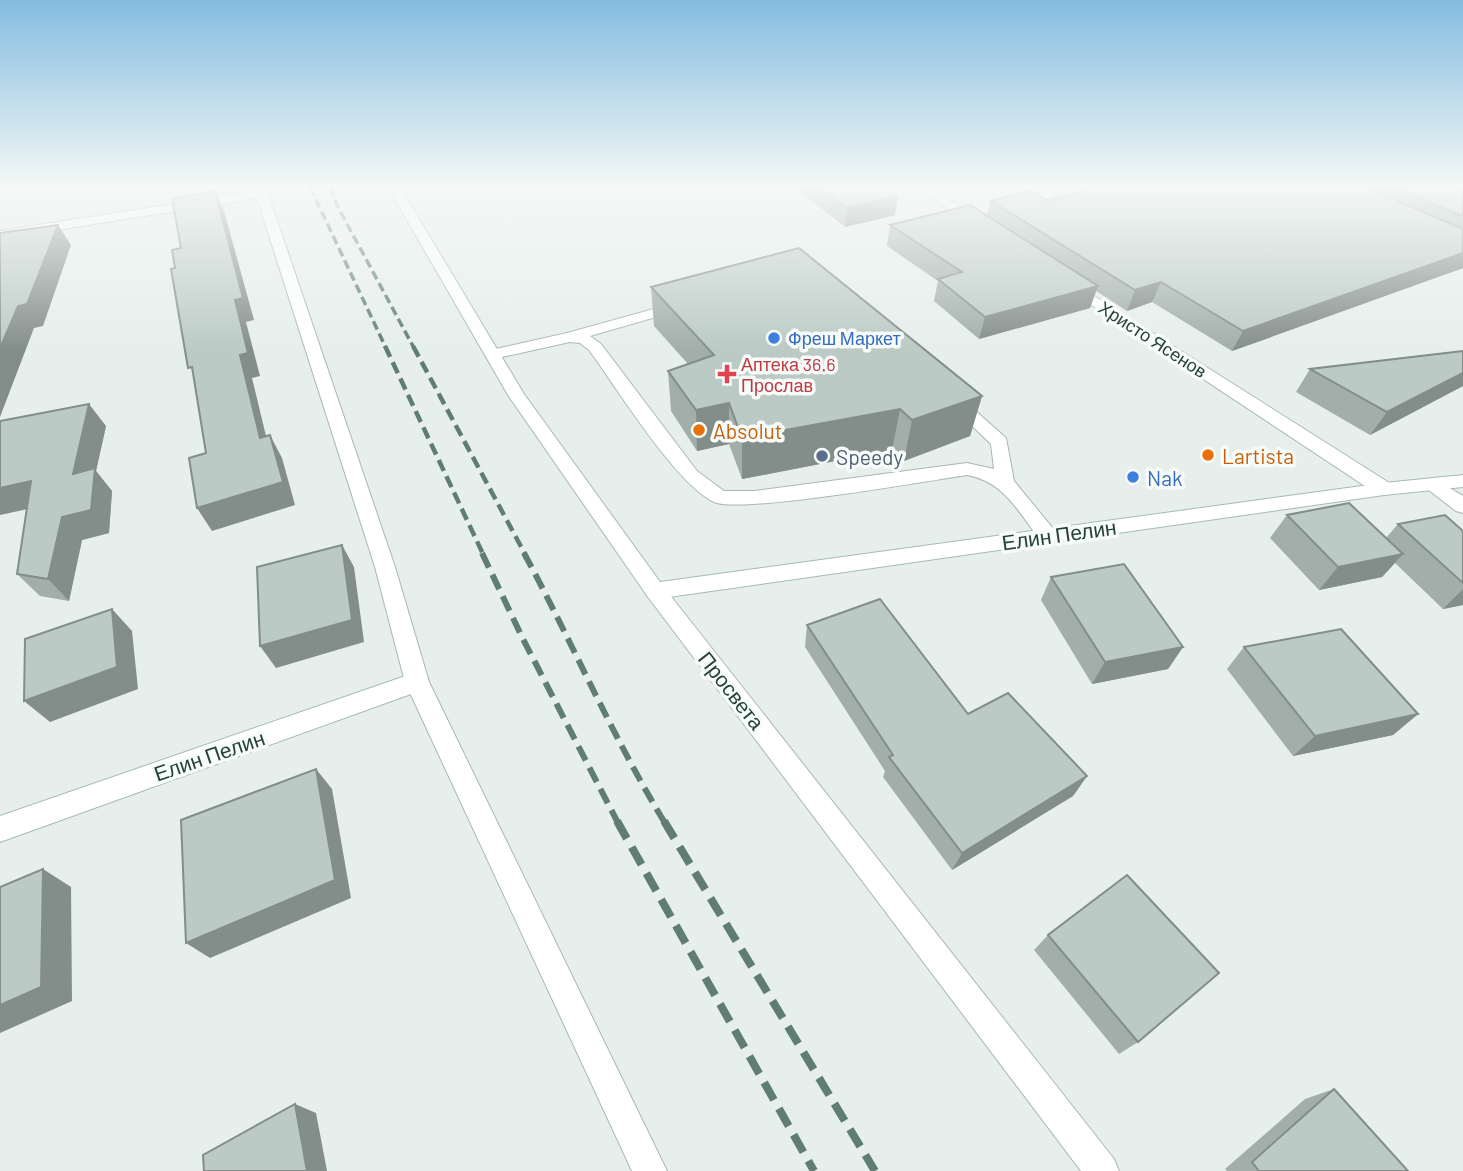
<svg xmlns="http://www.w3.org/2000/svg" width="1463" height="1171" viewBox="0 0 1463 1171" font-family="Barlow,sans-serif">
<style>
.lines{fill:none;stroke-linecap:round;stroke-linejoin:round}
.lane-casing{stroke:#a8b8b2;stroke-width:2}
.street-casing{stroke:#a8b8b2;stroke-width:2}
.secondary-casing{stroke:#a4bbb3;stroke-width:2}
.lane{fill:#fff;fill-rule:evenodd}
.street{fill:#fff;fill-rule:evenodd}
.secondary{fill:#fff;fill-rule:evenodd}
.rail-far3{stroke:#5f7d75;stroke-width:3.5;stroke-dasharray:9 4.5;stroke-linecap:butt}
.rail-far2{stroke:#5f7d75;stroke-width:4.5;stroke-dasharray:12 6;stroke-linecap:butt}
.rail-far1{stroke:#5f7d75;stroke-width:6;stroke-dasharray:16 8;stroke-linecap:butt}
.rail{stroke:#5f7d75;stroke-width:8;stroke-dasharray:20 10;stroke-linecap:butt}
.wall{fill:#a1aea9}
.shaded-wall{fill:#838d89}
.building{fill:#bbcac4;stroke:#838d89;stroke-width:2}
.shop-dot{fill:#3f7fe0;stroke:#f7fbf9;stroke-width:2.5}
.health-dot{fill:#e0444e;stroke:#f7fbf9;stroke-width:2.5}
.food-dot{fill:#e8710a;stroke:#f7fbf9;stroke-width:2.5}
.service-dot{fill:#5c6f8a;stroke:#f7fbf9;stroke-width:2.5}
.labels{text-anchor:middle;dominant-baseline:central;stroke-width:7;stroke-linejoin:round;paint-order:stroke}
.far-shop-label{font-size:18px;fill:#366cbe;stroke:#f7fbf9;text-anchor:start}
.far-street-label{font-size:18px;fill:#24423a;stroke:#f7fbf9}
.far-health-label{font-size:18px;fill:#be3a42;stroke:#f7fbf9;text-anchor:start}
.food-label{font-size:21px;fill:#c56008;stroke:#f7fbf9;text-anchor:start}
.service-label{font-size:21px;fill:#4e5e75;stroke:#f7fbf9;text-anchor:start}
.shop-label{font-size:21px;fill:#366cbe;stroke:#f7fbf9;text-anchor:start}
.street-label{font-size:21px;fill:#24423a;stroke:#f7fbf9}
</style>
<rect width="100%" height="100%" fill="#e6efeb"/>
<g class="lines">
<g class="lane-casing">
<path id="lane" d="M679,302L684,303L686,306L684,309L590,336L601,344L697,471L724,491H754L967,463L994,469L991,444L947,402L955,397L961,398L1006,438L1014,481L1055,531L1058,536L1055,541H1041C1018,512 1005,482 967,475C927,481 740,514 714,502C675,483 617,388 589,350L580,343L570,342L493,359L485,354L487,351L567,333Z"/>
</g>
<g class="street-casing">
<g id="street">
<path d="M917,187H932L984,224L978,228L973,227Z"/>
<path d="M1060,187H1080L1014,209L1008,205Z"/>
<path d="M262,190L268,194L395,567L429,682L667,1171H632L405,682L375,567L257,198L0,239V231Z"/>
<path d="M1069,280L1391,484L1393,489L1391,494H1377L1064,287L1062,284Z"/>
<path d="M1433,478L1463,496V513L1456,511L1426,488L1424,484L1426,480Z"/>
<path d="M655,583L662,585L1114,1159L1119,1171H1081L648,597L644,591L648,585Z"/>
</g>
</g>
<g class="secondary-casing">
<g id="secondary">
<path d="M388,187H400L524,394L660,582L1384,483L1463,475V487L1384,495L655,599L648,597L508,395Z"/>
<path d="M417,672L425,675L429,682L425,689L0,842V816Z"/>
</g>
</g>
<use href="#lane" class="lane"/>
<use href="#street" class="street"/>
<use href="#secondary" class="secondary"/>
<g class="rail-far3">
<path d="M310,187L386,348"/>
<path d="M330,187L339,209L414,348"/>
</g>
<g class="rail-far2">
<path d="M385,346L483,554"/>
<path d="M413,346L525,554"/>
</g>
<g class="rail-far1">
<path d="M482,553L523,639L618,823"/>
<path d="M524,553C572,642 612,736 665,823"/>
</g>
<g class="rail">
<path d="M617,821L814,1171"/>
<path d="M664,821L875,1171"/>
</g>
</g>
<g class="wall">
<path d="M794,187H885L895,215L845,227Z"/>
<path d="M1096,187H1463V268L1232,351L1152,302L1127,311L1096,291L1090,308L979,339L934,301L938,281L887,246L890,225L987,215L991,201H1049Z"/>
<path d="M651,287L982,396L970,436L904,461L892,450L742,479L729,444L697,451L671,411L668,371L688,364L654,326Z"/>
<path d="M1463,351V386L1370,435L1296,392L1310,369Z"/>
<path d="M106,426L96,471L112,491L109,533L82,540L69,601L40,596L17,574L27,509Z"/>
<path d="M1287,515L1386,538L1398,524L1463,531V605L1443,609L1395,563L1382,577L1319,590L1270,538Z"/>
<path d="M1051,577L1183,647L1168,669L1092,684L1041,600Z"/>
<path d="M807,625L968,714L1087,776L1073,796L952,870L883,777L885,771L805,647Z"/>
<path d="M1244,647L1418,714L1393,735L1293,756L1227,669Z"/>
<path d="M1048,935L1138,1042L1119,1054L1034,950Z"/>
<path d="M1334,1089L1408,1171H1227L1225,1169L1305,1099Z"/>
</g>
<g class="shaded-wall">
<path d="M215,191L224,211L254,320L246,322L260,376L252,378L272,461L260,438L240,355L235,300Z"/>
<path d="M898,196L895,215L845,227L847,208Z"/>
<path d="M58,225L71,245L43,326L34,328L0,417V348L18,306Z"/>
<path d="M1463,253V268L1232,351L1243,331Z"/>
<path d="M1161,282L1152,302L1127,311L1135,290Z"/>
<path d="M1098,286L1090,308L979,339L985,317Z"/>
<path d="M1463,373V386L1370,435L1387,412Z"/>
<path d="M982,396L970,436L904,461L912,420Z"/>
<path d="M729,403V444L697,451L696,410Z"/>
<path d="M89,404L106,426L96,471L112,491L109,533L82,540L69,601L48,579Z"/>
<path d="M900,409L892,450L742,479V438Z"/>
<path d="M270,435L282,458L295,505L212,531L197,508Z"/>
<path d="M31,481L51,504L0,515V488Z"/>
<path d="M342,545L354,567L364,642L276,668L260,646Z"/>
<path d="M1403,554L1382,577L1319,590L1338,567Z"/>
<path d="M1463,589V605L1443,609Z"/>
<path d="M112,609L132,631L138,689L50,722L24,701Z"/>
<path d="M1183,647L1168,669L1092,684L1105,662Z"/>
<path d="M1418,714L1393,735L1293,756L1315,736Z"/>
<path d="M316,769L332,789L351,898L210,958L186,943Z"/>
<path d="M1087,776L1073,796L952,870L962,853Z"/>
<path d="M43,869L71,887L72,1001L0,1033V1005Z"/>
<path d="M295,1104L316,1113L327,1171H307Z"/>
</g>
<g class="building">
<path d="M819,187H885L898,196L847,208Z"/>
<path d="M1096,187H1365L1463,229V253L1243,331L1161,282L1135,290L991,201L1031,191L1049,201Z"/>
<path d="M1393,187H1463V216Z"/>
<path d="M215,191L243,298L235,300L248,353L240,355L260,438L270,435L283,482L197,508L189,458L206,453L192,367L188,368L171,269L175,268L172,250L181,248L172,199Z"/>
<path d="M970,205L1098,286L985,317L938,279L962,272L890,225Z"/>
<path d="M58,225L27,304L18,306L0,348V233Z"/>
<path d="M799,248L982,396L912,420L900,409L742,438L729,403L696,410L668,371L714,355L651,287Z"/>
<path d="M1463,351V373L1387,412L1310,369Z"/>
<path d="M89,404L73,474L95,468L91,510L62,517L48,579L17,574L31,481L0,488V421Z"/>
<path d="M1349,503L1403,554L1338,567L1287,515Z"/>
<path d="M1445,515L1463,531V583L1398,524Z"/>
<path d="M342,545L352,620L260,646L257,567Z"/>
<path d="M1124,564L1183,647L1105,662L1051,577Z"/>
<path d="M880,599L968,714L1008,693L1087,776L962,853L889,757L893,755L807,625Z"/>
<path d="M112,609L117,667L24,701L25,639Z"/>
<path d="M1341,629L1418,714L1315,736L1244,647Z"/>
<path d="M316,769L335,880L186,943L181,820Z"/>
<path d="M43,869L41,987L0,1005V887Z"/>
<path d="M1127,875L1219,973L1138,1042L1048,935Z"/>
<path d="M1334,1089L1408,1171H1259L1252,1162Z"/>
<path d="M295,1104L307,1171H204L203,1155Z"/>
</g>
<linearGradient id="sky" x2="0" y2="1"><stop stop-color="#84bce0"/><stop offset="0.53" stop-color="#f4f8f6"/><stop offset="1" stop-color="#f4f8f6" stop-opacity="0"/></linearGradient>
<rect width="1463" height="351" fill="url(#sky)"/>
<g class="shop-dot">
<circle cx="774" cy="338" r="7"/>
<circle cx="1133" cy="477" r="7"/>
</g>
<path class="health-dot" d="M723.5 363.5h7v7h7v7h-7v7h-7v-7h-7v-7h7z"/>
<g class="food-dot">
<circle cx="699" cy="430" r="7"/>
<circle cx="1208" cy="455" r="7"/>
</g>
<circle class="service-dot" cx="822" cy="456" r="7"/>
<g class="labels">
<g class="far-shop-label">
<text x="788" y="338">Фреш Маркет</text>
</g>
<g class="far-street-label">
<text transform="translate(1153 339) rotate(33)">Христо Ясенов</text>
</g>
<g class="far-health-label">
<text x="741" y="364">Аптека 36.6<tspan x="741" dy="21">Прослав</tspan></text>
</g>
<g class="food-label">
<text x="713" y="430">Absolut</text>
<text x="1222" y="455">Lartista</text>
</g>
<g class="service-label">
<text x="836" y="456">Speedy</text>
</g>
<g class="shop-label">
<text x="1147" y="477">Nak</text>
</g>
<g class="street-label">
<text transform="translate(1059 534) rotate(-8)">Елин Пелин</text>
<text transform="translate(732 690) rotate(52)">Просвета</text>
<text transform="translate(209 755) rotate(-19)">Елин Пелин</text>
</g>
</g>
</svg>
